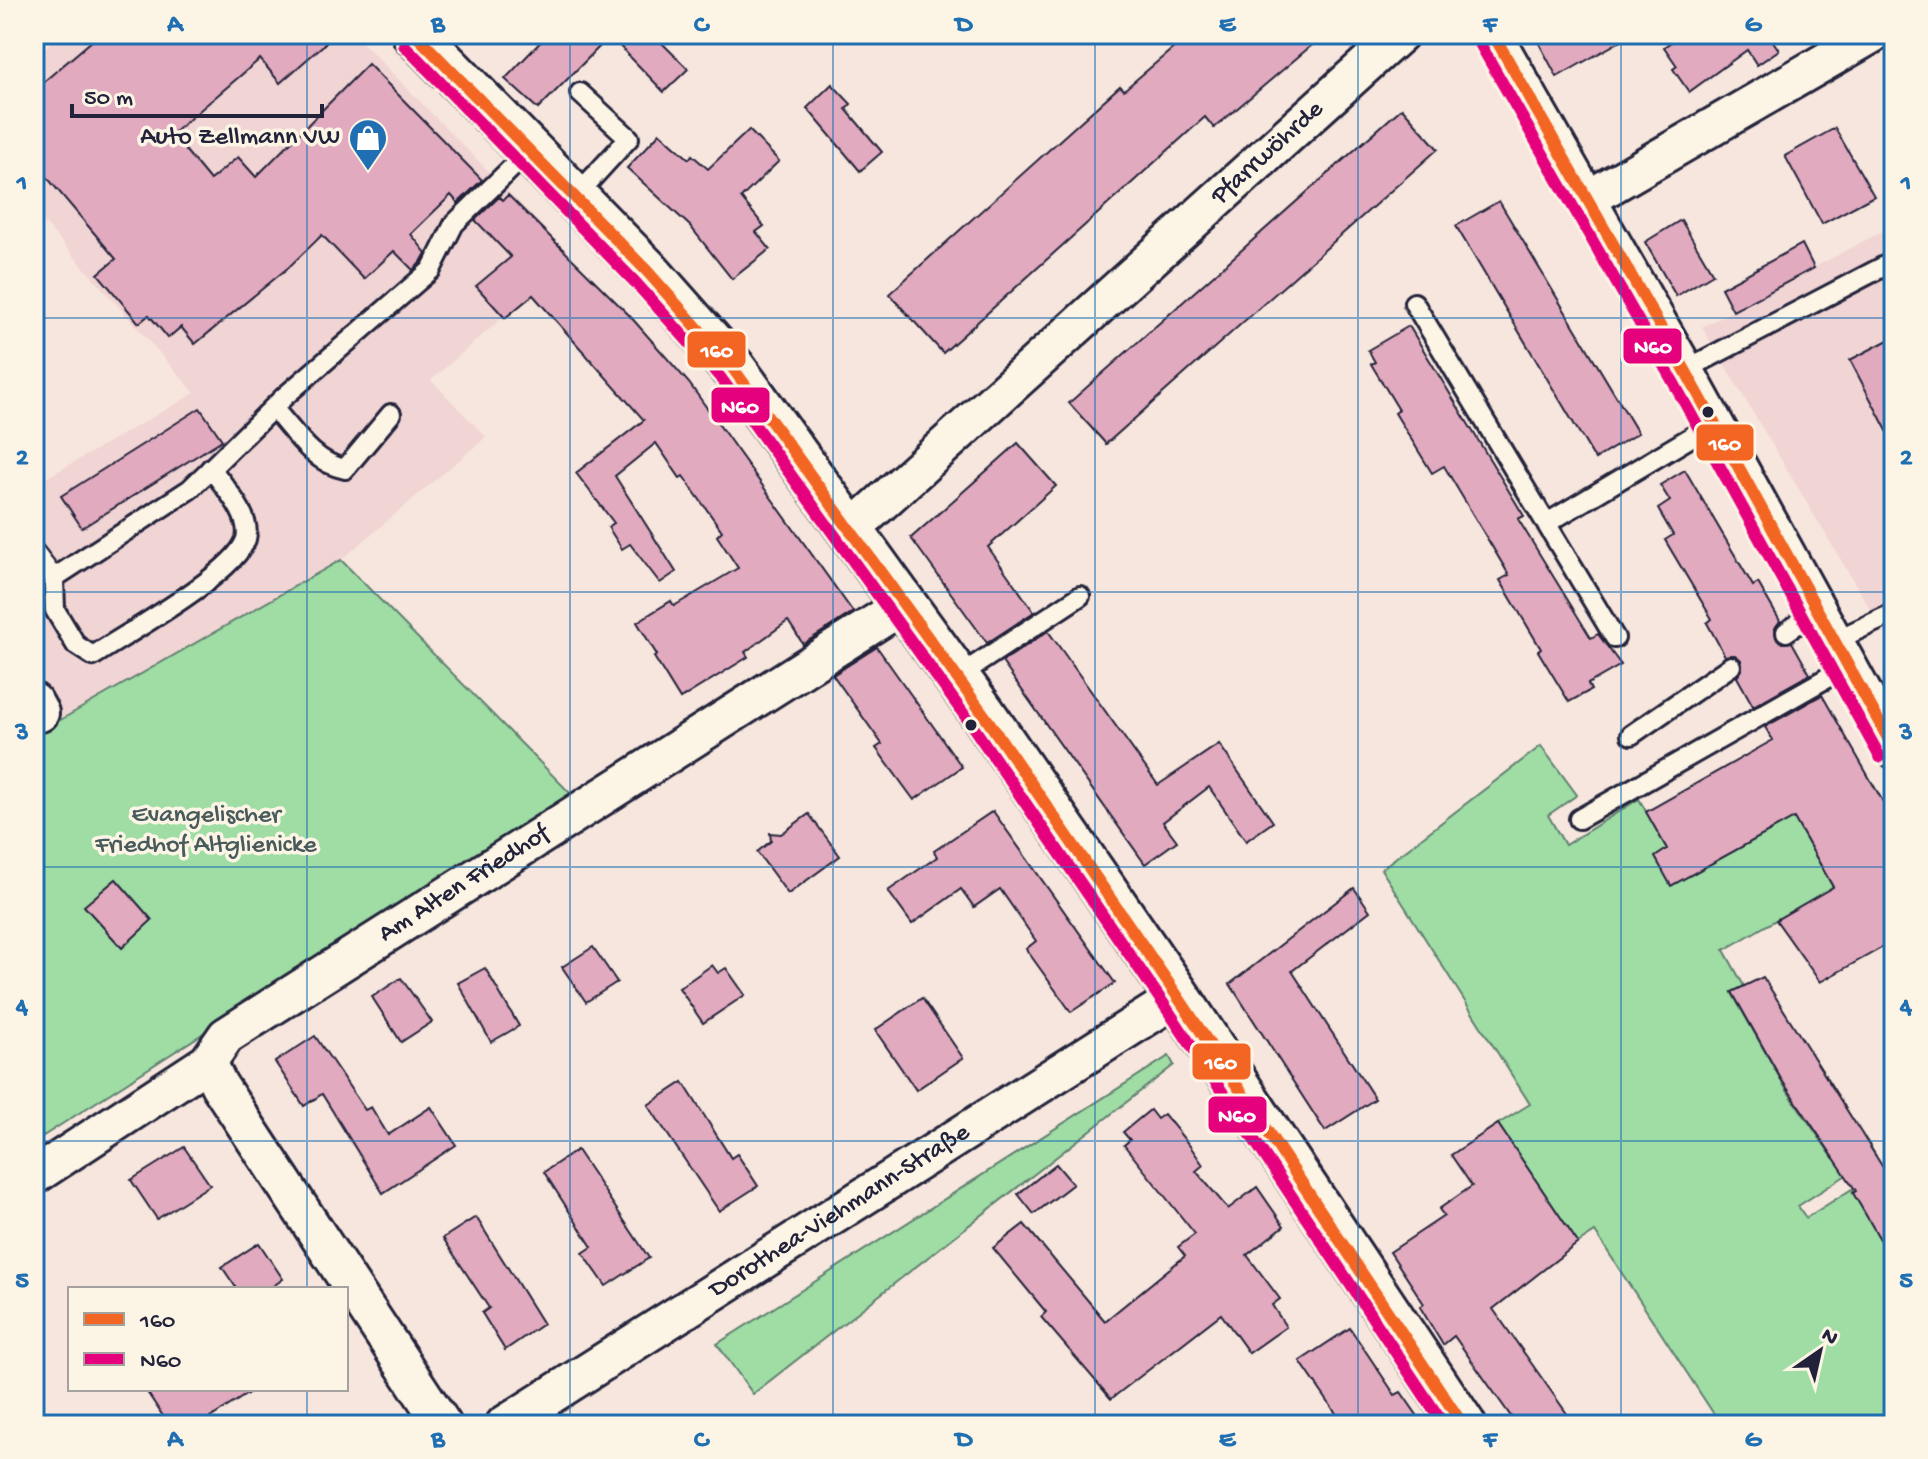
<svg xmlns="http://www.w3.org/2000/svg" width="1928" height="1459" viewBox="0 0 1928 1459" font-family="'Gochi Hand',sans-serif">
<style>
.built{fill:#f1d4d4}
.green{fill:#9fdda5;stroke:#608070;stroke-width:2}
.building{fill:#e2aabe;stroke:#22223b;stroke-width:2}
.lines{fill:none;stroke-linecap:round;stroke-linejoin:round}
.lane-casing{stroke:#22223b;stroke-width:24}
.street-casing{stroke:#22223b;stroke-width:42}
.secondary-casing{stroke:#22223b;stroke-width:50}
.lane{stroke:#fcf5e5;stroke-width:18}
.street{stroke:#fcf5e5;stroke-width:36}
.secondary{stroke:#fcf5e5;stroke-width:44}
.bus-1-casing{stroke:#fcf5e5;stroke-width:18}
.bus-2-casing{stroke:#fcf5e5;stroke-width:18}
.bus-1{stroke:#f26522;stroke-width:12}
.bus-2{stroke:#e5007d;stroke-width:12}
.grid{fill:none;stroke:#1f6fb2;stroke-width:2;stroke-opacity:0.55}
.bus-dot{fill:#22223b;stroke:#fcf5e5;stroke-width:3}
.labels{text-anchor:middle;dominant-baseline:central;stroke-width:7;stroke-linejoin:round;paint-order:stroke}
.poi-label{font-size:26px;fill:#22223b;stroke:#fcf5e5;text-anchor:end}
.street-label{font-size:26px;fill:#22223b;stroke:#fcf5e5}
.park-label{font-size:26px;fill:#485a5b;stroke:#fcf5e5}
.line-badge{stroke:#fcf5e5;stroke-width:3}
.badge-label{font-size:22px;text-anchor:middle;font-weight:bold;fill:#fff}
.neatline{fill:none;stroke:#1f6fb2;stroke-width:3}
.grid-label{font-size:26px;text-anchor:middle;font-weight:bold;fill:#1f6fb2}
</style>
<rect width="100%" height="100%" fill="#f7e6dd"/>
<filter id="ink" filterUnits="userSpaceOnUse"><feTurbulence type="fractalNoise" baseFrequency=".0125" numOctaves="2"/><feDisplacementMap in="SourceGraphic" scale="16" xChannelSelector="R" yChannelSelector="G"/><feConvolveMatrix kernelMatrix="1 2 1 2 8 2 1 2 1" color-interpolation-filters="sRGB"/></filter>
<g filter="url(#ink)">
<g class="built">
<path d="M61,34H354L572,257L431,380L486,437L341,560L63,718L34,668V485L195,393L34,211V57Z"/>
<path d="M1894,225V649L1702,327Z"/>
</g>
<g class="green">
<path d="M341,560L573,796L34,1142V735Z"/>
<path d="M1541,746L1577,795L1548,815L1565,845L1639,799L1667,849L1655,857L1794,818L1833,887L1724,950L1744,986L1732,993L1786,1089L1833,1158L1865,1138L1876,1156L1798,1206L1806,1218L1852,1189L1894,1263V1425H1721L1595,1232L1578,1243L1498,1124L1530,1104L1381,869Z"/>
<path d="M1169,1056L1174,1065L753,1394L717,1344Z"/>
</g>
<g class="building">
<path d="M100,34H336L280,83L260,59L172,134L210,180L238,157L256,177L368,64L482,180L458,203L451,195L411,234L426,253L421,262L413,270L394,251L364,279L322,235L289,267L195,344L181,327L168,338L149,315L139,323L98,274L116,259L34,162V90Z"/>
<path d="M548,34H653L688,69L664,92L610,36L538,109L505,79Z"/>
<path d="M1190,34H1325L1214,128L1205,117L943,353L889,294L1120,86L1124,90Z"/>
<path d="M1534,34H1633L1557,77Z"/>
<path d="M1682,34H1768L1779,50L1757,65L1747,50L1689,92L1673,69L1677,66L1664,47Z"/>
<path d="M832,84L851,104L846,109L882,152L860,171L807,108Z"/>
<path d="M1402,108L1438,149L1106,444L1069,403Z"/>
<path d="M1835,128L1874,196L1822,224L1785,156Z"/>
<path d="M749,130L779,161L741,198L764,226L756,232L770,249L732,279L690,226L627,168L660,133L689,159L692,155L708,169Z"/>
<path d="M508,195L629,315L689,383L853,612L803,644L788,621L745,652L748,657L680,699L654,657L657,655L637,622L671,601L674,606L738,568L717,536L722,531L683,476L680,478L656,443L615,476L676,572L660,583L630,544L622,549L608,527L614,523L576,473L644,420L533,295L505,318L476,286L511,257L475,220L499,197L503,200Z"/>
<path d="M1499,201L1638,433L1595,459L1456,226Z"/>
<path d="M1681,220L1713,274L1676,296L1645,242Z"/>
<path d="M1802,244L1814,268L1733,311L1721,288Z"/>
<path d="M1409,326L1524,516L1518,519L1591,638L1598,634L1621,665L1588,684L1591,690L1569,702L1538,651L1541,649L1500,580L1509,575L1444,466L1432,473L1395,413L1399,410L1371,364L1375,362L1368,350Z"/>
<path d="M1894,337V444L1850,360Z"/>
<path d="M200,408L222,440L82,528L61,496Z"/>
<path d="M1018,443L1056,486L988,547L1034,612L987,643L911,538Z"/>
<path d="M1685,470L1753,586L1758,583L1780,621L1775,628L1776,638L1782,643L1792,642L1810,674L1753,706L1737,677L1742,670L1741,660L1735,655L1725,656L1707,623L1712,619L1665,540L1673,535L1658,509L1670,501L1660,485Z"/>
<path d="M1048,631L1158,785L1219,744L1273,822L1246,841L1209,787L1163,822L1177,841L1145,864L1002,662Z"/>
<path d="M877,647L962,767L914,800L876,748L882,744L833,675Z"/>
<path d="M1822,695L1894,821V941L1820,982L1776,920L1833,887L1794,818L1671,886L1655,857L1667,849L1646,812L1773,740L1765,727Z"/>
<path d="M993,811L1115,983L1071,1012L1026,949L1036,941L1000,889L974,907L961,889L912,924L888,891L937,857L934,851Z"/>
<path d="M809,814L840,856L788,894L757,852L771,841L770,833L781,834Z"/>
<path d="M116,879L152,920L122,948L84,906Z"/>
<path d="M1354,888L1370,911L1292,971L1375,1099L1325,1131L1230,984Z"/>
<path d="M593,947L617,982L586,1002L562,967Z"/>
<path d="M712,965L718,973L726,968L745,995L703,1023L679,988Z"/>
<path d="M485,968L519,1026L491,1042L458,983Z"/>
<path d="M1763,977L1894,1185V1263L1853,1193L1856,1191L1781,1079L1732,992Z"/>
<path d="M401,978L432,1022L401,1042L372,997Z"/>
<path d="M922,998L963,1058L916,1090L875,1030Z"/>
<path d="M315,1036L365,1110L371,1107L388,1135L431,1107L456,1145L383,1193L322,1094L304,1106L275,1062Z"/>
<path d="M683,1082L731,1158L737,1154L758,1186L719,1211L648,1105Z"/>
<path d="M1150,1110L1157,1119L1164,1114L1190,1146L1203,1165L1196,1171L1228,1209L1257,1187L1284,1226L1247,1255L1280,1299L1272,1305L1286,1327L1249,1353L1221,1314L1111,1399L1041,1317L1046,1312L993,1248L1024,1224L1105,1321L1185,1256L1178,1247L1195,1234L1124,1145L1130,1140L1123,1132Z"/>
<path d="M1498,1124L1578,1243L1493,1309L1575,1425H1517L1454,1336L1443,1345L1420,1307L1424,1304L1390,1252L1444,1216L1439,1209L1472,1186L1451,1155Z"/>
<path d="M184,1147L210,1185L157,1219L131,1180Z"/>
<path d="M577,1150L649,1258L606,1286L583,1253L592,1247L544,1172Z"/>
<path d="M1056,1164L1073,1184L1034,1214L1018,1194Z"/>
<path d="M476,1217L543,1324L505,1350L482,1313L489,1308L443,1238Z"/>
<path d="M259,1243L283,1279L269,1289H237L222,1267Z"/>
<path d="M1350,1328L1395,1395L1401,1392L1424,1425H1344L1300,1361Z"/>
<path d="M145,1389H255L199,1425H169Z"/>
</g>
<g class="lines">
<g class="lane-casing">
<g id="lane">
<path d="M575,197L629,138L580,93"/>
<path d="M1414,303L1615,638"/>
<path d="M1685,370L1894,261"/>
<path d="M273,408C294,431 313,463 345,469L391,414"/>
<path d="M1547,523L1713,424"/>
<path d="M34,552L54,578L190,489L285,396L431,270L454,224L530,150"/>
<path d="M54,578L55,610L76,645L93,656C126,634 236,573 246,539C252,516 224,487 211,468"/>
<path d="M1786,632L1817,611"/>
<path d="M1834,641L1894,613"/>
<path d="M957,677L1080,596"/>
<path d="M1631,735L1731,666"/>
<path d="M1579,819L1848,666"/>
</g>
</g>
<g class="street-casing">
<g id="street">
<path d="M1493,34L1685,370L1894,749"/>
<path d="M1586,200L1873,34"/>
<path id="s1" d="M851,530L1400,34"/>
<path d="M34,702L40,713"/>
<path d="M208,1062L219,1085L443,1425"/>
<path id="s2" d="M34,1176L208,1062L226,1036L905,604"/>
<path id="s3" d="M504,1425L1178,997"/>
</g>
</g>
<g class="secondary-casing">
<path id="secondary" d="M415,34L647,271L732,367L984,715L1178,997L1463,1425"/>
</g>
<use href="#lane" class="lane"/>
<use href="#street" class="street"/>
<use href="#secondary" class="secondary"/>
<g class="bus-1-casing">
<g id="bus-1">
<path d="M415,34L647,271L732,367L984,715L1178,997L1463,1425"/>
<path d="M1493,34L1685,370L1894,749"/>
</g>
</g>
<g class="bus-2-casing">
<g id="bus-2">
<path d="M1479,42L1671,378L1880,757"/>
<path d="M404,45L635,282L720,377L971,724L1165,1006L1444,1425"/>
</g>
</g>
<use href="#bus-1" class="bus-1"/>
<use href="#bus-2" class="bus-2"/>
</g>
</g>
<path class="grid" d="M307,34V1289M570,34V1425M833,34V1425M1095,34V1425M1358,34V1425M1621,34V1425M34,318H1894M34,592H1894M34,867H1894M34,1141H1894M307,1389V1425"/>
<defs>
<g id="shop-pin" transform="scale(2)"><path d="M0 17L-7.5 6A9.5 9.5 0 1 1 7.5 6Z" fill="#1f6fb2" stroke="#fcf5e5"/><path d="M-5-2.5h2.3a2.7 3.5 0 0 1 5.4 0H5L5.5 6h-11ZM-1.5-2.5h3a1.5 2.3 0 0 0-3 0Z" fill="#fff"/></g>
</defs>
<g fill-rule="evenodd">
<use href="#shop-pin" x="368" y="138"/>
</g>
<g class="bus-dot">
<circle cx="1708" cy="412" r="7"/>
<circle cx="971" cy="725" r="7"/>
</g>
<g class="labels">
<g class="poi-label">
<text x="340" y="138">Auto Zellmann VW</text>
</g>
<g class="street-label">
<text stroke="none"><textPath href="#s1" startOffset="562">Pfarrwöhrde</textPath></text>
<text stroke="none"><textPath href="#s2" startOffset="522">Am Alten Friedhof</textPath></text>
<text stroke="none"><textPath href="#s3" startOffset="398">Dorothea-Viehmann-Straße</textPath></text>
</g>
<g class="park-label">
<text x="206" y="816">Evangelischer<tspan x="206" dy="30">Friedhof Altglienicke</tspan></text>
</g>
</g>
<g class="line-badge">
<rect x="1622" y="327" width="61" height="38" rx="8" fill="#e5007d"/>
<rect x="686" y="330" width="61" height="39" rx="8" fill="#f26522"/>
<rect x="710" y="386" width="61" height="38" rx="8" fill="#e5007d"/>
<rect x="1695" y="423" width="60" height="39" rx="8" fill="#f26522"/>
<rect x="1191" y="1042" width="61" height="39" rx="8" fill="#f26522"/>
<rect x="1207" y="1095" width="61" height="39" rx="8" fill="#e5007d"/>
</g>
<g class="badge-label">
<text x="1653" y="353">N60</text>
<text x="717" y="357">160</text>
<text x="740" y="413">N60</text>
<text x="1725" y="450">160</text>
<text x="1221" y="1069">160</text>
<text x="1237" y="1122">N60</text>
</g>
<rect width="1928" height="1459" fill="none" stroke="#fcf5e5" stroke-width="88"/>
<rect x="68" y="1287" width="280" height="104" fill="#fcf5e5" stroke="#a5a1a1" stroke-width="2"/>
<rect x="84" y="1313" width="40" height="12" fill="#f26522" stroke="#a5a1a1" stroke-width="2"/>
<text x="140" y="1327" font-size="24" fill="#22223b">160</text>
<rect x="84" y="1353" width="40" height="12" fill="#e5007d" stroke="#a5a1a1" stroke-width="2"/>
<text x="140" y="1367" font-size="24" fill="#22223b">N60</text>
<g transform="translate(1820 1351) rotate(34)" stroke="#fcf5e5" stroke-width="6" paint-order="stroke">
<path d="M0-6L14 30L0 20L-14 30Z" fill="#22223b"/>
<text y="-12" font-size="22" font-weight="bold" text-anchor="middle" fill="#22223b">N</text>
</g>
<path d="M72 104v12h250v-12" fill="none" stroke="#22223b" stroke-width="4"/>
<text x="84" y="104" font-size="24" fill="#22223b" stroke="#fcf5e5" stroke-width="6" paint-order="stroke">50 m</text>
<rect x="44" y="44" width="1840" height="1371" class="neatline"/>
<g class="grid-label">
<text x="175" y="31">A</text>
<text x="438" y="31">B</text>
<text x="701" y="31">C</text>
<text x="964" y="31">D</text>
<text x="1227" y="31">E</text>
<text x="1490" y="31">F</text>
<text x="1753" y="31">G</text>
<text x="22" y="190">1</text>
<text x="1906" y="190">1</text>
<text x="22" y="464">2</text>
<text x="1906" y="464">2</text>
<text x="22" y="739">3</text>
<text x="1906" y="739">3</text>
<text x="22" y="1013">4</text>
<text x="1906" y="1013">4</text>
<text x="22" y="1287">5</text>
<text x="1906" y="1287">5</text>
<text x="175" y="1446">A</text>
<text x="438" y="1446">B</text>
<text x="701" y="1446">C</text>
<text x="964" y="1446">D</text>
<text x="1227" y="1446">E</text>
<text x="1490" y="1446">F</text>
<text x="1753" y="1446">G</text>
</g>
</svg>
